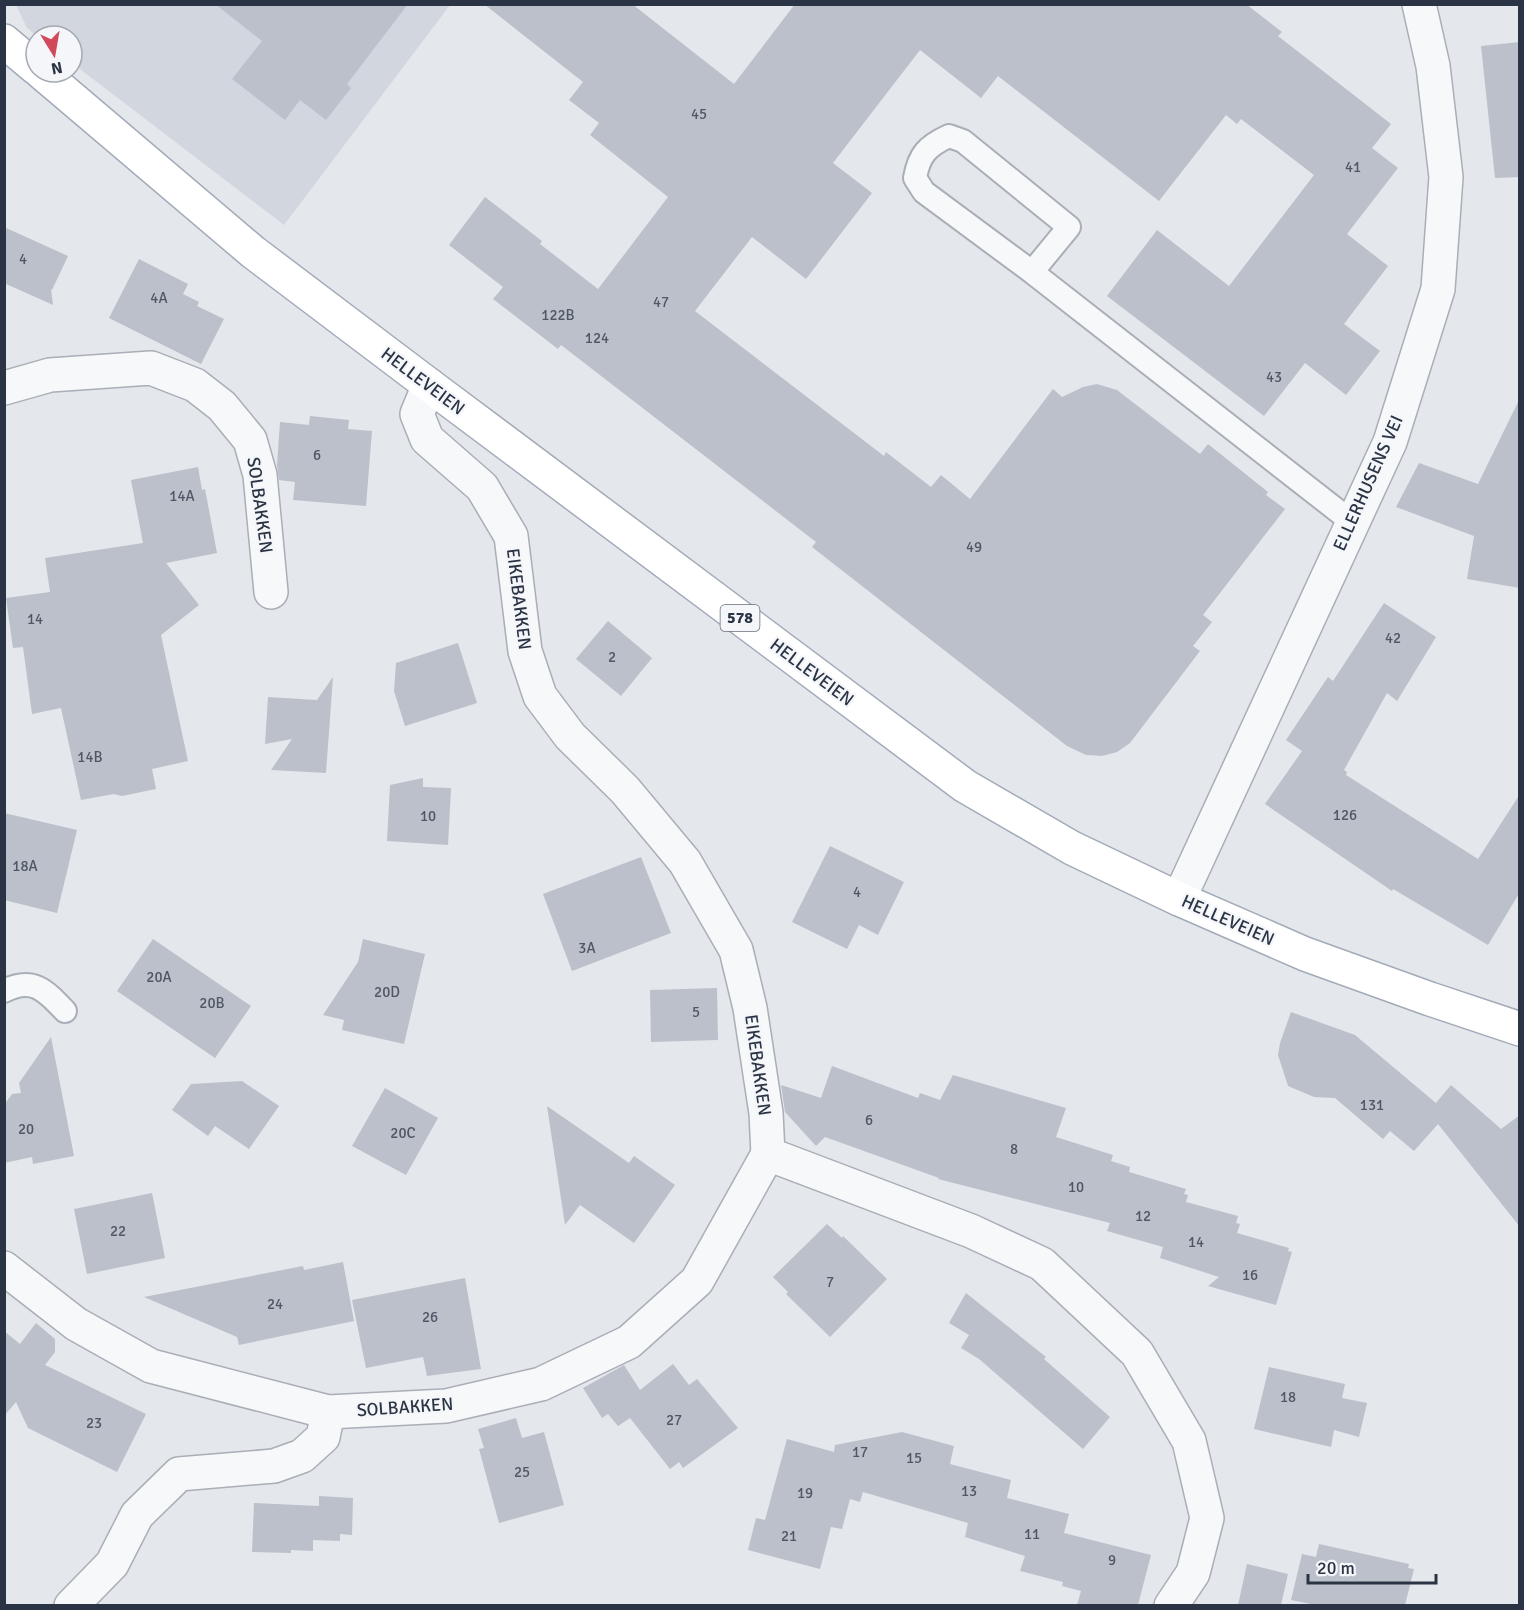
<svg xmlns="http://www.w3.org/2000/svg" width="1524" height="1610" viewBox="0 0 1524 1610" font-family="Signika,sans-serif">
<style>
.built{fill:#d2d6de}
.building{fill:#bbc0ca}
.lines{fill:none;stroke-linecap:round;stroke-linejoin:round}
.lane-casing{stroke:#a9aeb7;stroke-width:26}
.street-casing{stroke:#a9aeb7;stroke-width:36}
.primary-casing{stroke:#a3abb8;stroke-width:36}
.lane{stroke:#f7f8fa;stroke-width:22}
.street{stroke:#f7f8fa;stroke-width:33}
.primary{stroke:#fff;stroke-width:33}
.labels{text-anchor:middle;dominant-baseline:central;stroke-width:4.5;stroke-linejoin:round;paint-order:stroke}
.number-label{font-size:15px;fill:#4f5766}
.shield{fill:#f4f6f9;stroke:#676e7b;stroke-width:1.5}
.shield-label{font-size:16px;font-weight:bold;fill:#2b3445}
.street-label{font-size:18px;fill:#2b3445;stroke:#f4f6f9}
</style>
<rect width="100%" height="100%" fill="#e4e7ec"/>
<path class="built" d="M16,5H450L284,225L72,63V36H37L27,28Z"/>
<g class="building">
<path d="M215,4H408L347,84L351,88L326,120L300,100L285,120L232,79L262,41Z"/>
<path d="M484,4H632L734,84L795,4H1246L1282,32L1278,36L1391,124L1372,148L1398,168L1347,234L1388,266L1344,324L1380,351L1346,395L1305,363L1264,416L1107,296L1157,230L1229,286L1314,175L1241,119L1237,124L1226,115L1159,201L998,76L981,98L920,50L833,163L872,193L806,279L752,237L695,311L884,456L886,452L931,487L941,475L970,499L1053,389L1062,397L1083,387L1097,384L1117,390L1200,454L1208,444L1268,492L1266,495L1285,509L1203,615L1212,622L1193,646L1200,651L1130,743L1117,752L1102,756L1086,755L1067,746L812,547L816,542L561,345L558,349L493,299L503,287L449,245L485,197L542,241L540,244L598,289L668,197L590,135L599,123L569,100L583,82Z"/>
<path d="M1520,42V177L1495,178L1481,46Z"/>
<path d="M4,227L68,256L52,290L51,289L53,305L4,283Z"/>
<path d="M139,259L188,284L183,294L199,302L197,306L224,319L201,364L109,318Z"/>
<path d="M1520,398V588L1467,579L1474,536L1396,507L1419,463L1478,484Z"/>
<path d="M310,416L349,420L348,429L372,431L366,506L293,500L295,482L279,480L277,465L280,422L309,425Z"/>
<path d="M198,467L202,490L205,489L217,553L166,563L199,605L161,635L188,761L152,769L156,789L122,796L114,794L81,800L61,708L32,714L23,647L13,648L6,598L50,592L45,558L143,543L131,480Z"/>
<path d="M1384,603L1436,637L1397,701L1387,693L1344,770L1347,772L1346,775L1478,859L1520,794V892L1488,945L1393,889L1392,891L1265,804L1302,751L1286,740L1328,677L1333,681Z"/>
<path d="M608,621L652,658L621,696L576,659Z"/>
<path d="M458,643L477,703L405,726L394,691L396,663Z"/>
<path d="M333,677L326,773L271,770L292,739L265,744L268,697L317,700Z"/>
<path d="M423,778V787L451,788L448,845L387,841L390,785Z"/>
<path d="M4,813L77,830L57,913L4,900Z"/>
<path d="M830,846L904,882L878,935L859,925L847,949L792,922Z"/>
<path d="M641,857L671,933L572,971L543,894Z"/>
<path d="M153,939L251,1006L215,1058L117,991Z"/>
<path d="M363,939L425,954L404,1044L342,1030L344,1020L323,1015L358,962Z"/>
<path d="M717,988L718,1040L651,1042L650,990Z"/>
<path d="M1291,1012L1355,1035L1436,1103L1451,1085L1501,1129L1520,1115V1227L1438,1124L1414,1151L1390,1131L1383,1139L1335,1098L1314,1097L1288,1086L1278,1055L1280,1043Z"/>
<path d="M51,1037L74,1156L33,1164L32,1157L4,1163V1105L12,1094L21,1093L19,1083Z"/>
<path d="M832,1066L918,1098L920,1093L940,1100L953,1075L1066,1108L1056,1137L1113,1155L1111,1161L1130,1167L1129,1172L1186,1189L1184,1194L1188,1195L1186,1202L1238,1216L1236,1223L1240,1224L1237,1233L1289,1248L1288,1251L1292,1252L1276,1305L1208,1286L1219,1277L1160,1258L1163,1247L1107,1231L1110,1223L938,1179L939,1178L825,1137L816,1146L785,1112L781,1085L821,1098Z"/>
<path d="M242,1081L279,1106L249,1149L215,1126L208,1136L172,1110L191,1084Z"/>
<path d="M385,1088L438,1118L406,1175L352,1146Z"/>
<path d="M547,1106L629,1163L634,1156L675,1185L634,1243L580,1205L565,1225Z"/>
<path d="M152,1193L165,1258L87,1274L74,1209Z"/>
<path d="M827,1224L842,1238L843,1236L887,1279L830,1337L786,1294L788,1292L773,1277Z"/>
<path d="M343,1262L354,1321L239,1345L237,1337L144,1297L303,1266L304,1270Z"/>
<path d="M465,1278L481,1369L427,1376L423,1357L366,1368L352,1300Z"/>
<path d="M966,1293L1046,1357L1044,1359L1110,1417L1083,1449L979,1359L961,1348L969,1335L949,1323Z"/>
<path d="M36,1323L55,1339V1352L45,1365L146,1414L117,1472L28,1428L16,1402L4,1416V1331L20,1344Z"/>
<path d="M673,1364L689,1385L697,1379L738,1428L683,1468L679,1462L670,1469L630,1418L618,1426L608,1414L602,1418L583,1388L624,1365L640,1390Z"/>
<path d="M1269,1367L1345,1384L1342,1398L1367,1403L1359,1437L1334,1430L1331,1447L1254,1429Z"/>
<path d="M516,1418L522,1438L544,1432L564,1505L499,1523L479,1449L484,1448L478,1429Z"/>
<path d="M902,1432L954,1446L950,1464L1011,1480L1007,1498L1069,1514L1064,1533L1151,1555L1138,1605H1077L1081,1591L1062,1586L1063,1582L1020,1571L1025,1556L965,1537L968,1523L863,1492L860,1502L850,1499L842,1529L831,1527L820,1569L748,1550L756,1518L765,1520L787,1439L834,1452L835,1445Z"/>
<path d="M319,1496L353,1498L352,1535L340,1534V1541L313,1540V1551L291,1550V1553L252,1552L254,1503L319,1506Z"/>
<path d="M1319,1544L1409,1564L1408,1568L1414,1569L1405,1605H1316L1291,1600L1302,1554L1316,1557Z"/>
<path d="M1247,1564L1288,1574L1281,1605H1238Z"/>
</g>
<g class="lines">
<g class="lane-casing">
<g id="lane">
<path d="M1032,272L924,192L915,178C919,155 927,146 949,136L963,141L1069,227L1032,272L1352,522"/>
<path d="M4,991C33,976 46,991 65,1011"/>
</g>
</g>
<g class="street-casing">
<g id="street">
<path d="M429,385L417,414L427,439L482,487L511,536L525,651L540,696L570,736L625,790L685,862L736,950L750,1008L766,1113L768,1154L971,1231L1042,1264L1137,1353L1189,1441L1207,1518L1193,1573L1171,1606"/>
<path d="M4,388L50,375L151,368L195,385L222,406L250,440L260,475L271,592"/>
<path d="M1179,899L1390,442L1438,289L1446,177L1433,66L1419,4"/>
<path d="M4,1268L76,1324L151,1366L328,1412L446,1406L541,1384L629,1342L697,1281L768,1154"/>
<path d="M71,1606L112,1564L137,1515L179,1474L274,1466L302,1456L323,1437L328,1412"/>
</g>
</g>
<g class="primary-casing">
<g id="primary">
<path d="M4,41L36,68"/>
<path d="M41,72L253,252L429,385L965,786L1072,848L1179,899L1305,954L1430,999L1520,1029"/>
</g>
</g>
<use href="#lane" class="lane"/>
<use href="#street" class="street"/>
<use href="#primary" class="primary"/>
</g>
<g class="labels">
<g class="number-label">
<text x="699" y="114">45</text>
<text x="1353" y="167">41</text>
<text x="23" y="259">4</text>
<text x="159" y="298">4A</text>
<text x="661" y="302">47</text>
<text x="558" y="315">122B</text>
<text x="597" y="338">124</text>
<text x="1274" y="377">43</text>
<text x="317" y="455">6</text>
<text x="182" y="496">14A</text>
<text x="974" y="547">49</text>
<text x="35" y="619">14</text>
<text x="1393" y="638">42</text>
<text x="612" y="657">2</text>
<text x="90" y="757">14B</text>
<text x="1345" y="815">126</text>
<text x="428" y="816">10</text>
<text x="25" y="866">18A</text>
<text x="857" y="892">4</text>
<text x="587" y="948">3A</text>
<text x="159" y="977">20A</text>
<text x="387" y="992">20D</text>
<text x="212" y="1003">20B</text>
<text x="696" y="1012">5</text>
<text x="1372" y="1105">131</text>
<text x="869" y="1120">6</text>
<text x="26" y="1129">20</text>
<text x="403" y="1133">20C</text>
<text x="1014" y="1149">8</text>
<text x="1076" y="1187">10</text>
<text x="1143" y="1216">12</text>
<text x="118" y="1231">22</text>
<text x="1196" y="1242">14</text>
<text x="1250" y="1275">16</text>
<text x="830" y="1282">7</text>
<text x="275" y="1304">24</text>
<text x="430" y="1317">26</text>
<text x="1288" y="1397">18</text>
<text x="674" y="1420">27</text>
<text x="94" y="1423">23</text>
<text x="860" y="1452">17</text>
<text x="914" y="1458">15</text>
<text x="522" y="1472">25</text>
<text x="969" y="1491">13</text>
<text x="805" y="1493">19</text>
<text x="1032" y="1534">11</text>
<text x="789" y="1536">21</text>
<text x="1112" y="1560">9</text>
</g>
<rect class="shield" x="720.5" y="605" width="39" height="26" rx="4.5"/>
<g class="shield-label">
<text x="740" y="618">578</text>
</g>
<g class="street-label">
<text transform="translate(423 381) rotate(37)">HELLEVEIEN</text>
<text transform="translate(1368 483) rotate(-66)">ELLERHUSENS VEI</text>
<text transform="translate(260 505) rotate(82)">SOLBAKKEN</text>
<text transform="translate(519 599) rotate(83)">EIKEBAKKEN</text>
<text transform="translate(812 672) rotate(37)">HELLEVEIEN</text>
<text transform="translate(1228 920) rotate(24)">HELLEVEIEN</text>
<text transform="translate(758 1065) rotate(82)">EIKEBAKKEN</text>
<text transform="translate(405 1407) rotate(-4)">SOLBAKKEN</text>
</g>
</g>
<rect width="1524" height="1610" fill="none" stroke="#2b3445" stroke-width="12"/>
<g transform="translate(54 54) rotate(169)"><circle r="28" fill="#f4f6f9" stroke="#a4a8b1" stroke-width="1.5"/>
<path d="M0-4.5L10 22L0 15L-10 22Z" fill="#d1495b"/>
<text y="-9" font-size="16" font-weight="bold" text-anchor="middle" fill="#2b3445">N</text>
</g>
<path d="M1308 1574v9h128v-9" fill="none" stroke="#2b3445" stroke-width="3"/>
<text x="1317" y="1574" font-size="18" fill="#2b3445" stroke="#f4f6f9" stroke-width="4.5" paint-order="stroke">20 m</text>
</svg>
